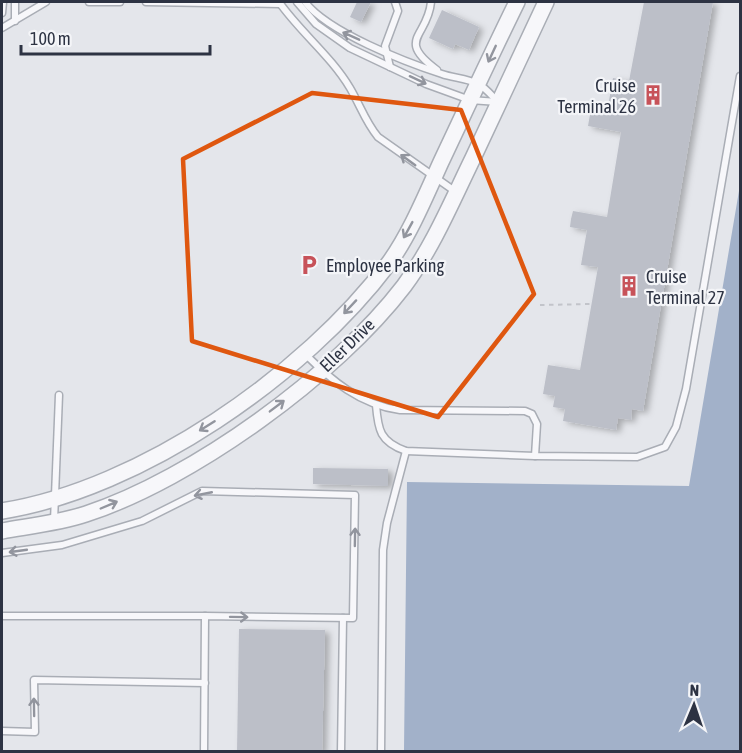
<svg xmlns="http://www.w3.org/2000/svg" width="742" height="753" viewBox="0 0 742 753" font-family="'Asap Condensed',sans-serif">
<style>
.water{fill:#a2b1c9}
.building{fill:#bcbfc8;filter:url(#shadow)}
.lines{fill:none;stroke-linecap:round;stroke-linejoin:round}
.service-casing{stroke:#a9adb5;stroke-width:9}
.tertiary-casing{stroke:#a9adb5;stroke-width:18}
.path{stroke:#c2c4ca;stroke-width:2;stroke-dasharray:4.5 4.5;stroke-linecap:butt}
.service{stroke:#f7f7fa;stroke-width:6}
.tertiary{stroke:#f7f7fa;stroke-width:15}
.oneway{stroke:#92959e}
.marked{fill:none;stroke:#df570f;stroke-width:4.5;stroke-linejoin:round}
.labels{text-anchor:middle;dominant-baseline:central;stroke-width:4.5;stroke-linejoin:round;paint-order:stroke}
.poi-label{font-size:18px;fill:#2d3343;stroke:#f4f5f8;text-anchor:start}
.street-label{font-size:18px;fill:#2d3343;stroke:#f4f5f8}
</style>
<defs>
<filter id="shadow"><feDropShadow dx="4.5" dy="2.5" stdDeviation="3" flood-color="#0004"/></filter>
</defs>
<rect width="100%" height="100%" fill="#e4e6eb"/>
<path class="water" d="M740,185V751H404L407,482L689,486Z"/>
<g class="building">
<path d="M357,2H371L361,22L350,17Z"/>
<path d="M644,2H713L643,411L632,409L631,420L618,418L616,430L563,421L565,409L553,407L555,396L543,394L548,365L580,370L598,267L581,265L587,230L570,227L571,219L573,211L607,217L621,132L588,126L591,109L607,112L613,78L629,81Z"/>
<path d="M442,10L479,27L469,50L455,44L453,49L429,38Z"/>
<path d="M313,468L388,469V486L313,484Z"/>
<path d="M239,629L325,630L322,752H237Z"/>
</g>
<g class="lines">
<g class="service-casing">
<g id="service">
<path d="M89,2H120"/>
<path d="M146,2L280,4"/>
<path d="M279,2C300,32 331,56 350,88C360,105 366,123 378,137L456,192"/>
<path d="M297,2L316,24L350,48L426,84L470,100L498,102"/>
<path d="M305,2C328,32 405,62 442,74C453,78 467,78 478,84C485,87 492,96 498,102"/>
<path d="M431,2C428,37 395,39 437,70"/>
<path d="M2,13L3,2"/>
<path d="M15,21V2"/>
<path d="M2,28L46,2"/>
<path d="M390,67L385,46L398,11L395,2"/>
<path d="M304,353C331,380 360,405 400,410L525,411L532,414L537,424L535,456L637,457L665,447L676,427L686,389L740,76"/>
<path d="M376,405C378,430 380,442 406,451L535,456"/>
<path d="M54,521L59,395"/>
<path d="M2,553L62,545L142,521L202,491L355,495L353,618L205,616L204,752"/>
<path d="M2,616H205"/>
<path d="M2,731L35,732L34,680L205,683"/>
<path d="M341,752L343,618"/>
<path d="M381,752L383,550L387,523L406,451"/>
</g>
</g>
<g class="tertiary-casing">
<g id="tertiary">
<path d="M2,511C141,489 305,375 389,263C410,234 426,195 441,162C466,109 491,55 517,2"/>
<path d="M2,531C30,526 59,523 86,514C193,479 336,375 404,286C433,247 452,201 473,158C497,106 522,54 546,2"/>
</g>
</g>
<path class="path" d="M540,305L591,304"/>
<use href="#service" class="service"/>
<use href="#tertiary" class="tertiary"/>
</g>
<defs><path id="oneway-shaft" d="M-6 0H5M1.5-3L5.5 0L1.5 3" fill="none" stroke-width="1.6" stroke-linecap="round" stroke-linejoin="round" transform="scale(1.5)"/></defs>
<g class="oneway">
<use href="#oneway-shaft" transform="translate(351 36) rotate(-156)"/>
<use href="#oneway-shaft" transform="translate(492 54) rotate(115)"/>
<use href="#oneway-shaft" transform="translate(418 80) rotate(25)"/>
<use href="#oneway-shaft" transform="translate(408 160) rotate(-144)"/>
<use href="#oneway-shaft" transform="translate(408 230) rotate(119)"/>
<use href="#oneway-shaft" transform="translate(350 307) rotate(133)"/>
<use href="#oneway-shaft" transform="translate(277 406) rotate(-37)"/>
<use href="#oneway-shaft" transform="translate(207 426) rotate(148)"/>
<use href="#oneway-shaft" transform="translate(203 494) rotate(169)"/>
<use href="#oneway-shaft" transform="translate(109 505) rotate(-23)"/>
<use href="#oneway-shaft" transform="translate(355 537) rotate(-89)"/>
<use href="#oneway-shaft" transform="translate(18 551) rotate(172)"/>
<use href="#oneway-shaft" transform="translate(239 617) rotate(1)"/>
<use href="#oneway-shaft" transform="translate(34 707) rotate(-91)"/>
</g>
<path class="marked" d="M312,93L461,110L534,294L438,417L192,341L183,159Z"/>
<defs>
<g id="building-bare" transform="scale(1.62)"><path d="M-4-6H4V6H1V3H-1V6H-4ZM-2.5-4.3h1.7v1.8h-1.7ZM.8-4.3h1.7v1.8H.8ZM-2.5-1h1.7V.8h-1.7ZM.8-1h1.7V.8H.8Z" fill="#c75259" stroke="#f4f5f8" stroke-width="2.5" paint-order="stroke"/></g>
<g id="parking-bare" transform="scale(1.62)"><path d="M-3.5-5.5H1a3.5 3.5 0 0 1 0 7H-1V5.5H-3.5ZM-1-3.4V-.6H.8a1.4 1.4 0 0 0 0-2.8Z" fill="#c75259" stroke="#f4f5f8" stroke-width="2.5" paint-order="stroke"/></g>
</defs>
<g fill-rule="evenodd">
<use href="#building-bare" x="653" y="95"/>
<use href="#parking-bare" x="309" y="265"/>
<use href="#building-bare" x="629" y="286"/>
</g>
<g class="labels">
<g class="poi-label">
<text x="636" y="85" text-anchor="end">Cruise<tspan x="636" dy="21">Terminal 26</tspan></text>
<text x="326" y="265">Employee Parking</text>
<text x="646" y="276">Cruise<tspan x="646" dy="21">Terminal 27</tspan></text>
</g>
<g class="street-label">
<text transform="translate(347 345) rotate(-44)">Eller Drive</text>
</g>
</g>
<rect width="742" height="753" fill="none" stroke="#2d3343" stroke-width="6"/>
<g transform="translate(694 705) rotate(2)" stroke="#f4f5f8" stroke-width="4.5" paint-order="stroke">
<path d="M0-4.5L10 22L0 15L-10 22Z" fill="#2d3343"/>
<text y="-9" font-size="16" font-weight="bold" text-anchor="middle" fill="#2d3343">N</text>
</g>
<path d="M21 45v9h189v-9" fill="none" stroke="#2d3343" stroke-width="3"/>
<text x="30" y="45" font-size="18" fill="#2d3343" stroke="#f4f5f8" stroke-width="4.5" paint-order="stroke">100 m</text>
</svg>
